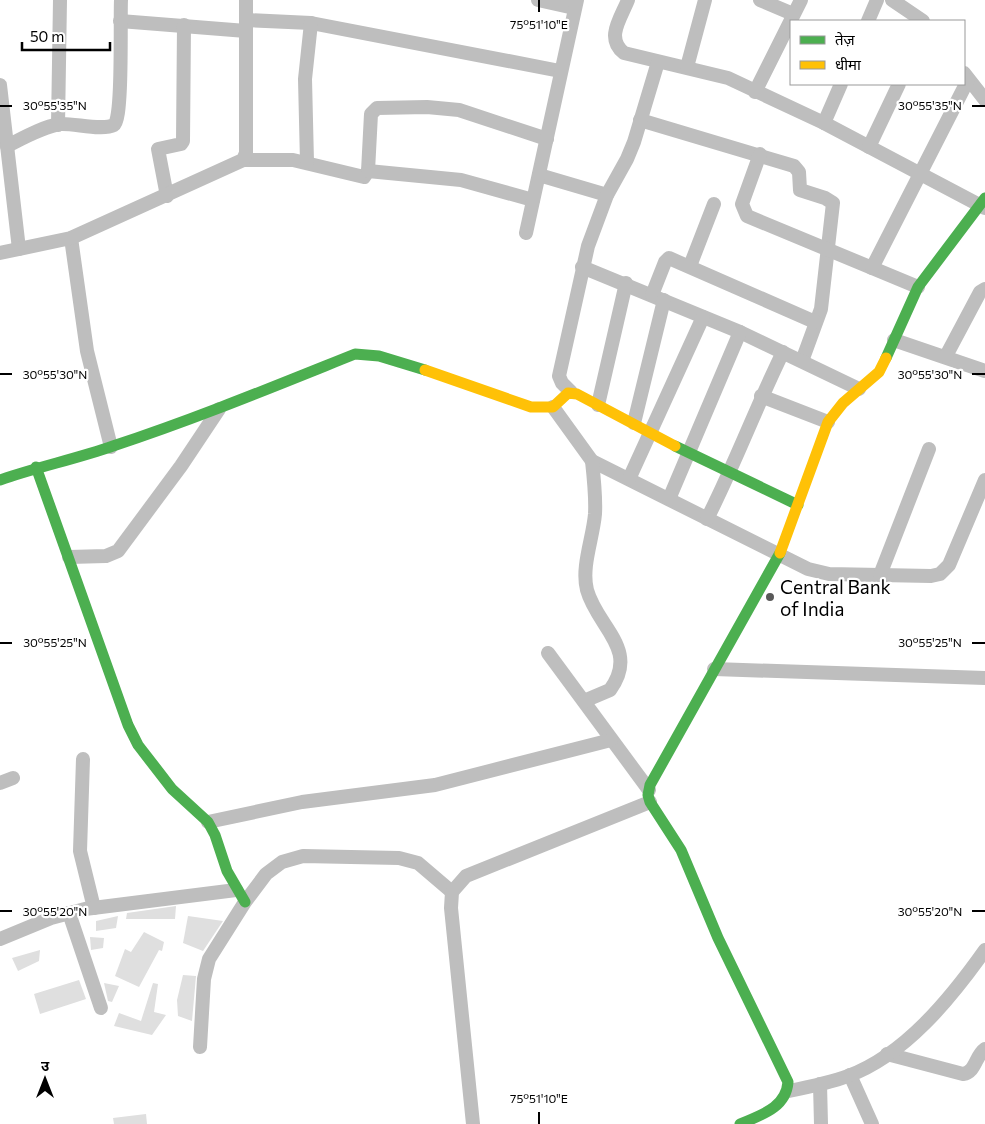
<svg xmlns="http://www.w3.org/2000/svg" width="985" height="1124" viewBox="0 0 985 1124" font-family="Commissioner,'Noto Sans Devanagari',sans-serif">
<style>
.building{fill:#dfdfdf}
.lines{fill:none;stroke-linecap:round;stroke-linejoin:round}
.street{stroke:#bebebe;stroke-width:14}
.fast{stroke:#4caf50;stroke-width:11}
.slow{stroke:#ffc107;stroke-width:11}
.ticks{fill:none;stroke:#000;stroke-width:2}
.poi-dot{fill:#595959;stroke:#fff;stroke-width:2}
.labels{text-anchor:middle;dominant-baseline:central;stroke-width:4.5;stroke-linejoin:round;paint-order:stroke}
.poi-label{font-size:19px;fill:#000;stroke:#fff;text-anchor:start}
.ticks-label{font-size:12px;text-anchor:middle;fill:#000;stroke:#fff;stroke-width:4.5;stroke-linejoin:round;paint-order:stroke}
</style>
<rect width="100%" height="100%" fill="#fff"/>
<g class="building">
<path d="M176,906L175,919H126L127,913Z"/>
<path d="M118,916L116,928L96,931V921Z"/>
<path d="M188,916L223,921L203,951L183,943Z"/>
<path d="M144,932L164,942L162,951L159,950L139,987L115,976L125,949L131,952Z"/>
<path d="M90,937L104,938L103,948L91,950Z"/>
<path d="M40,950L39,961L18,971L12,958Z"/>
<path d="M183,975L196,976L192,1021L178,1016L177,1000Z"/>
<path d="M79,980L86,999L40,1014L34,994Z"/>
<path d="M104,983L119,986L112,1002L108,1001Z"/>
<path d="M153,983L158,984L154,1012L166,1015L152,1035L114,1026L119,1013L141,1021Z"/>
<path d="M146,1114L147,1124H114L113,1118Z"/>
</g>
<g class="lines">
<g class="street">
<path d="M538,0L574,8"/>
<path d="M628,0C621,18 605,38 624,53L728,78L824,123L985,208"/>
<path d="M760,0L793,14"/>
<path d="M892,0L923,21"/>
<path d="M246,20L311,23L560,71"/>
<path d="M120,21L246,31"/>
<path d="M868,21L877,0"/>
<path d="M687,67L705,0"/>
<path d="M964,73L985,100"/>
<path d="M0,85L19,249"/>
<path d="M755,92L801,0"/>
<path d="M640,120L794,166L799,172L800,190L825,198L833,203L821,309L802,361"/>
<path d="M824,123L841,84"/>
<path d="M58,125L60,0"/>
<path d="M7,146C23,138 42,127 60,124C74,123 102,131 114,125C123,120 120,17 121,0"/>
<path d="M869,147L899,84"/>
<path d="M760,154L742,204L747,216L918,287"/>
<path d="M243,160H293L364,177L368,171L371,114L377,108L427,107L459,110L547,139"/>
<path d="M307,162L305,79L311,23"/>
<path d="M368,171L461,180L533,200"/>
<path d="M539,175L607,195"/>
<path d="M167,196L158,149L181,144L183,141L184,25"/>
<path d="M526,233L577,0"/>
<path d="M71,238L87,351L111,447"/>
<path d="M0,253L71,238L243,160L246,153V0"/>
<path d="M690,266L714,204"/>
<path d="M582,267L740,332L859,389"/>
<path d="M872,268L968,80"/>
<path d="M652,295L665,262L669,258L815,322"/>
<path d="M894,340L985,371"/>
<path d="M946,356L980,292L985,289"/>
<path d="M571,392L562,383L559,376L588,246L607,195L627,159L634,142L658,62"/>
<path d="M761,396L828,422"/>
<path d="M598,405L626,283"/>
<path d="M553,407L592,461L808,569L829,574L931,576L940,574L949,565L985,480"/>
<path d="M634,423L664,300"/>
<path d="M629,479L703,317"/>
<path d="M669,499L740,332"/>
<path d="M707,519C735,464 756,407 783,352"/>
<path d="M69,557L106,556L118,551L181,466L219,409"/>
<path d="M880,575L929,449"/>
<path d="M548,653L649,790"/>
<path d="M714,669L985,678"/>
<path d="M584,701L610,690C640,649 597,627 587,590C581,567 593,538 595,514C596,497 594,479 592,461"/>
<path d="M83,759L80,851L94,908"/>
<path d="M0,783L13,778"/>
<path d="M208,822L302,802L435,785L611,740"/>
<path d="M69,913L101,1008"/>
<path d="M0,939L51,918L85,909L236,890"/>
<path d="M200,1047L204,979L209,959L245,902L266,874L282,862L303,856L399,858L418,863L452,892"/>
<path d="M887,1054L963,1074C976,1072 975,1056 985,1049"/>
<path d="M850,1075L872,1124"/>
<path d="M820,1084L821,1124"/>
<path d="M789,1091C809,1087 829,1083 848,1076C905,1055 951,998 985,950"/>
<path d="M473,1124L451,908L452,892L466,876L650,802"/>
</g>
<g class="fast">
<path d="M886,358L918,287L985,198"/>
<path d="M675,446L798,505"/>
<path d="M36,467L128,725L138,745L172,789L208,822L215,835L227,871L245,902"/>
<path d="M0,480C37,467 76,459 113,446C195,419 275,386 355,354L379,356L425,370"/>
<path d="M740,1124C761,1115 786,1108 788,1082L718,938L681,850L650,802L648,795L650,785L780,553"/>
</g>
<g class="slow">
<path d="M425,370L531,407H553L568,393L577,394L675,446"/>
<path d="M780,553L828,422L843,403L879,372L886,358"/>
</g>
</g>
<path class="ticks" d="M539,0V12M0,106H12M972,106H985M0,374H12M972,374H985M0,643H12M972,643H985M0,911H12M972,911H985M539,1112V1124"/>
<circle class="poi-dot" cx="770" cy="597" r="5"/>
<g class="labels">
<g class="poi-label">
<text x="780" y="586">Central Bank<tspan x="780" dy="22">of India</tspan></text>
</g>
</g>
<g class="ticks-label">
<text x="539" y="29">75°51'10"E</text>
<text x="55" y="110">30°55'35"N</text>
<text x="930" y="110">30°55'35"N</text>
<text x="55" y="379">30°55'30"N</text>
<text x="930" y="379">30°55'30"N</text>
<text x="55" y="647">30°55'25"N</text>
<text x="930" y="647">30°55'25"N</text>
<text x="55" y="916">30°55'20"N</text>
<text x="930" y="916">30°55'20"N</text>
<text x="539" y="1103">75°51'10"E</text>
</g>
<rect x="790" y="20" width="175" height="65" fill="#ffffff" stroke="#999999"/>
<rect x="800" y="36" width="25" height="8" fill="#4caf50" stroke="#999999"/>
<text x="835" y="45" font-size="15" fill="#000000">तेज़</text>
<rect x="800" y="61" width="25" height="8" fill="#ffc107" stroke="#999999"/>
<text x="835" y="70" font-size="15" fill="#000000">धीमा</text>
<g transform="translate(45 1079)" stroke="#ffffff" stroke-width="4" paint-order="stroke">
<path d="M0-4L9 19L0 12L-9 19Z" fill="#000000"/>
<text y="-8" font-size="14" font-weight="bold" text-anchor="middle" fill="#000000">उ</text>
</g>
<path d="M22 42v8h88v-8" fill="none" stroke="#000000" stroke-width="2.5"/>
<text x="30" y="42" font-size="15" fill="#000000" stroke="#ffffff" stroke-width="4" paint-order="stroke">50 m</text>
</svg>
